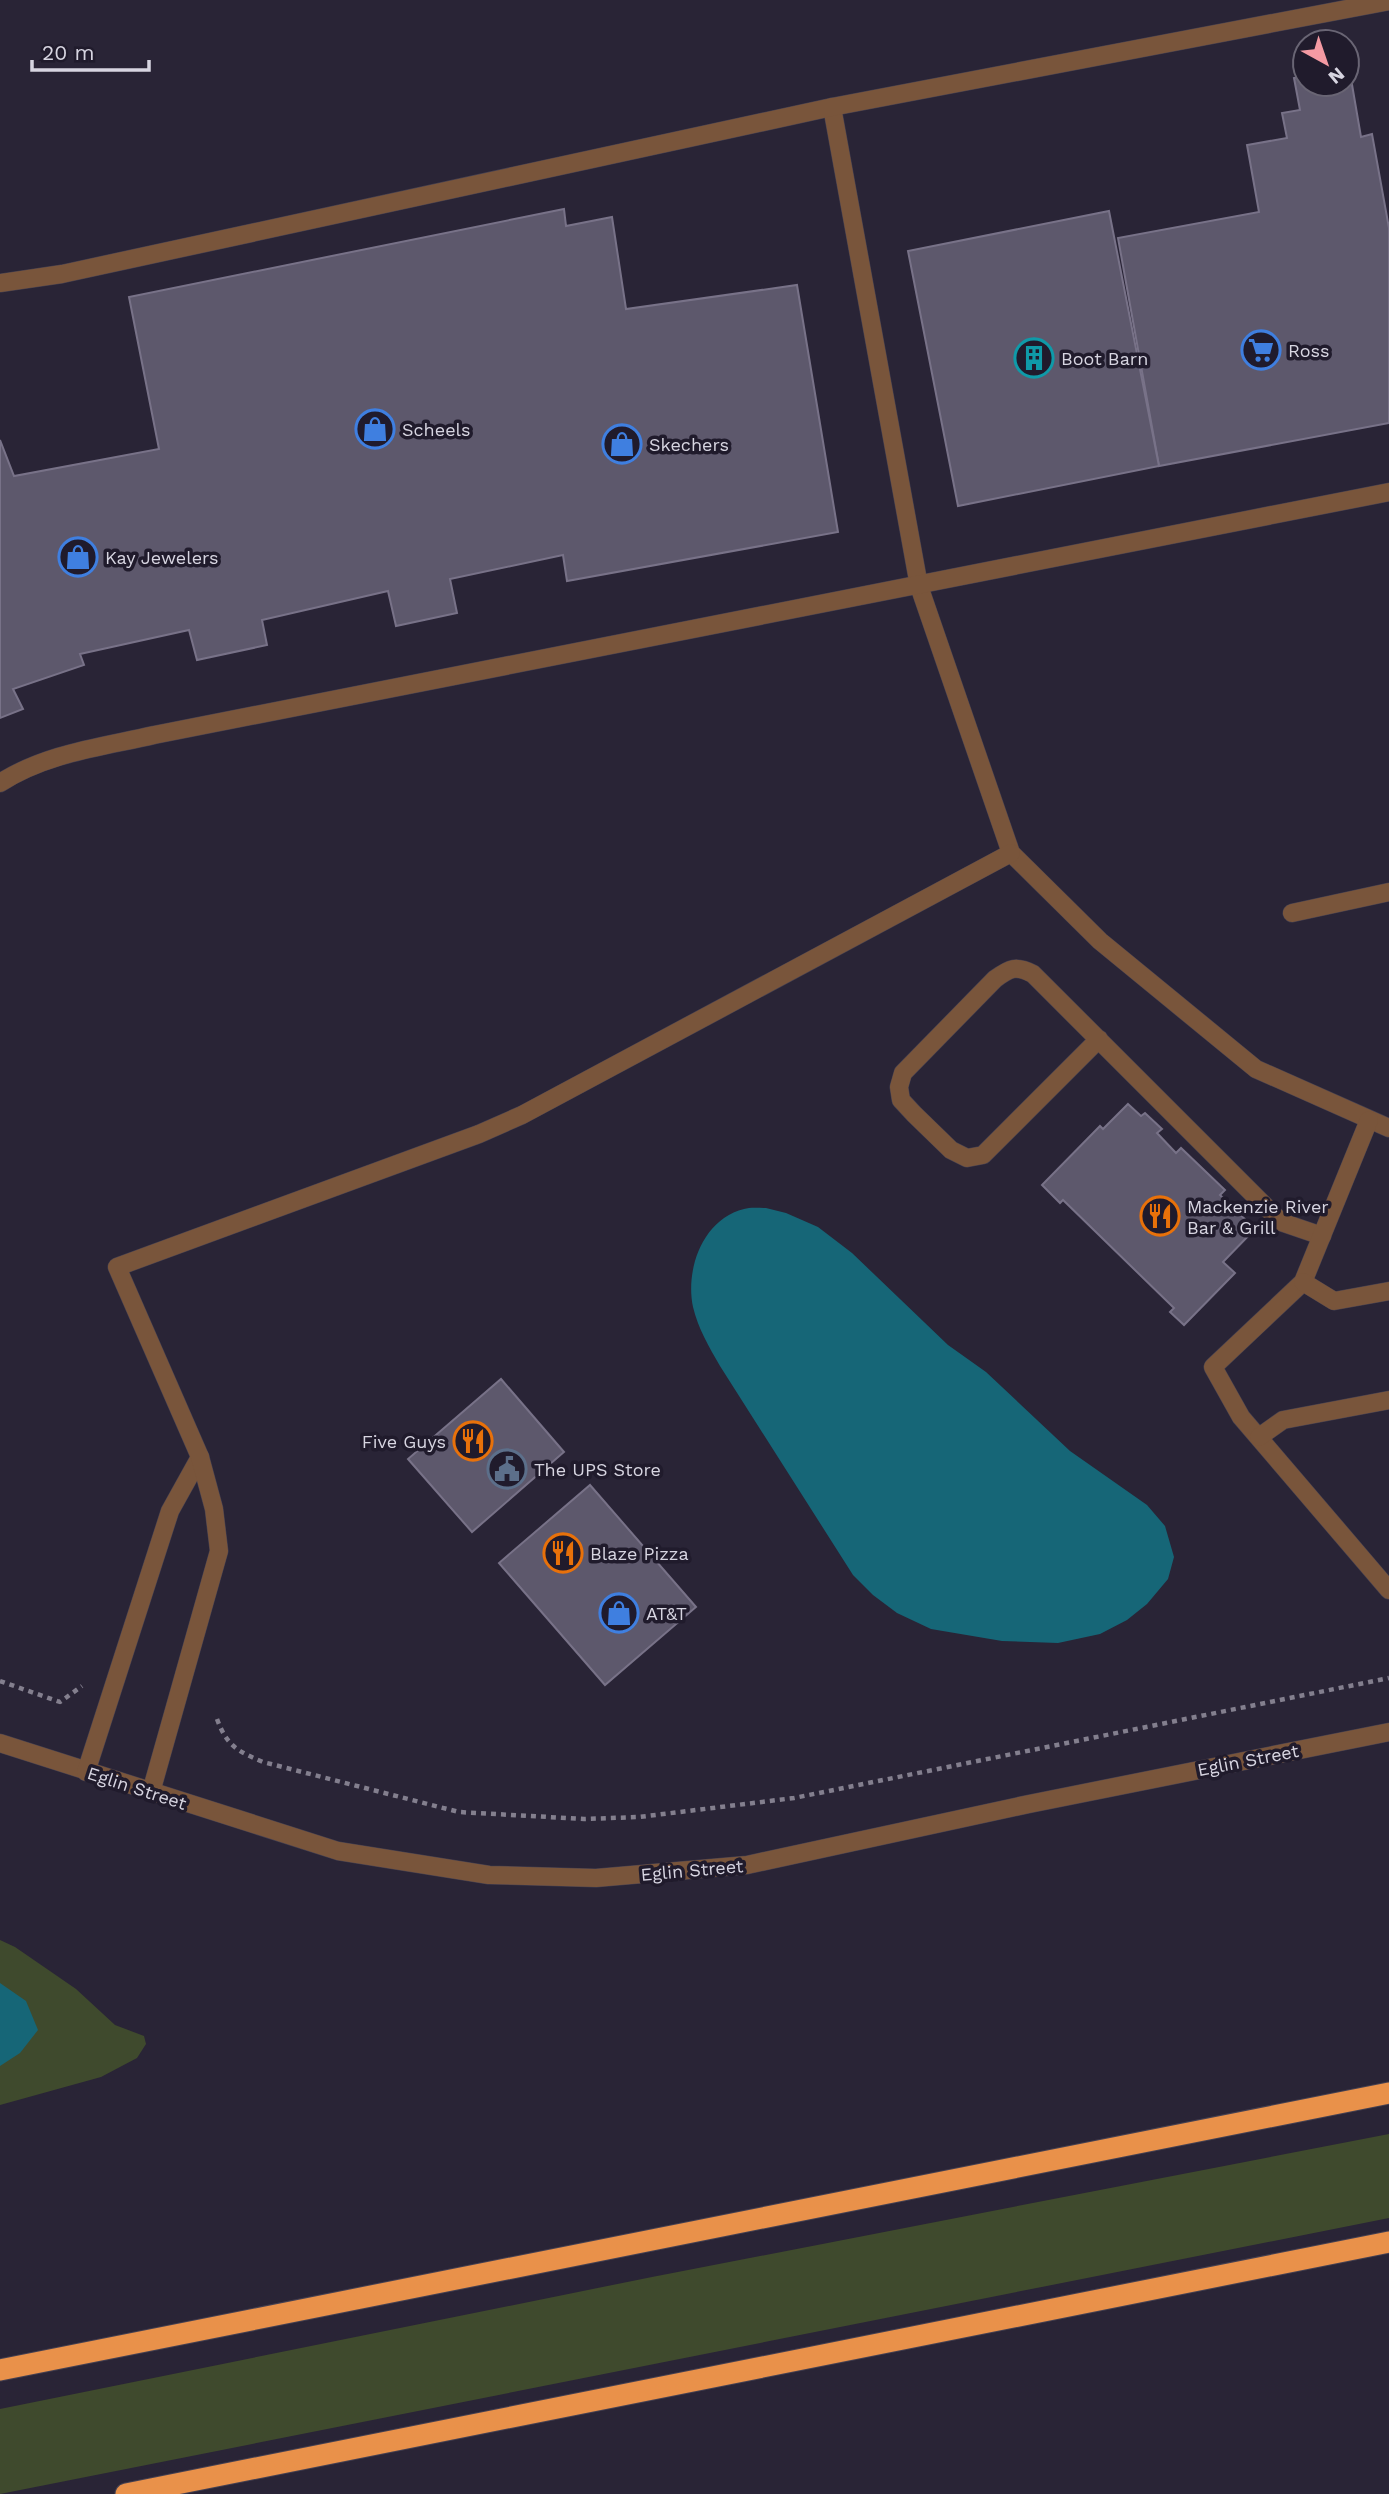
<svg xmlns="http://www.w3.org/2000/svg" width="1389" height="2494" viewBox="0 0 1389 2494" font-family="'Work Sans',sans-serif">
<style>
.green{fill:#3f4a2d}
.water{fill:#166677}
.building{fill:#5d586c;stroke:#787288;stroke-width:2}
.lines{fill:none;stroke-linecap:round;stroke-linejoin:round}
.minor-casing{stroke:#454051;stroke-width:19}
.highway-casing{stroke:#454051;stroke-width:23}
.path{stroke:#837f8e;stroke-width:4.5;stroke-dasharray:5 5;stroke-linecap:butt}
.minor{stroke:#79553b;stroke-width:18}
.highway{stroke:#e9914a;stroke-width:21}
.labels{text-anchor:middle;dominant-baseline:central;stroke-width:7;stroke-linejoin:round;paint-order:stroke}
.poi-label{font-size:18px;fill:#d7d5e1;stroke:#201b2c;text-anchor:start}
.street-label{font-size:18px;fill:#d7d5e1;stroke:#201b2c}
</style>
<rect width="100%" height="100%" fill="#292436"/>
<g class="green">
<path d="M0,1940L15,1947L76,1989L115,2025L144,2036L146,2044L137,2058L101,2077L0,2105Z"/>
<path d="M1389,2134V2218L0,2494V2409L652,2277Z"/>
</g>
<g class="water">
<path d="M766,1208L786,1213L818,1227L852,1253L948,1345L986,1372L1070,1451L1147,1505L1165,1526L1174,1557L1168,1579L1147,1604L1127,1620L1100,1634L1058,1643L1002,1641L931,1629L897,1613L873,1595L853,1575L720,1366C709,1347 698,1328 693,1307C685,1269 703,1219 744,1209C750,1207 759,1208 766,1208Z"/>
<path d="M0,1983L26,2001L38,2030L20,2053L0,2066Z"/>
</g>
<g class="building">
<path d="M1349,67L1361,137L1372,134L1389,228V423L1159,466L1118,238L1259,212L1247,145L1287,138L1282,113L1300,110L1294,78L1305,76V84H1347Z"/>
<path d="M564,209L566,226L612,217L626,309L797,285L838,532L567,581L563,555L450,579L457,613L396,626L388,591L262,620L267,645L197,660L189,630L80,654L84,665L13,689L23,709L0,718V440L14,476L159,449L129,297Z"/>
<path d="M1109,211L1159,466L958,506L908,251Z"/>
<path d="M1128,1104L1141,1116L1145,1113L1162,1129L1157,1133L1176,1153L1181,1148L1225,1190L1220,1195L1255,1229L1223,1262L1235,1273L1184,1325L1170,1312L1174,1308L1063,1200L1060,1203L1042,1185L1100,1126L1103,1129Z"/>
<path d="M501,1379L564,1452L472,1532L408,1459Z"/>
<path d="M590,1485L696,1607L605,1685L499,1563Z"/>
</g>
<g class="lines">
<g class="minor-casing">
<g id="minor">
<path d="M832,107L919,586L1011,853L1100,941L1256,1069L1389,1128"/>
<path d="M0,283L62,274L832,107L1389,1"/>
<path d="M0,783C46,753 102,747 154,735L1389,492"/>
<path d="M1292,913L1389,892"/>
<path d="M1099,1039L983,1155L967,1158L951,1150L914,1114L901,1100L899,1087L903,1073L995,979C1010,968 1016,965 1033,974L1281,1222L1322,1236"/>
<path d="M1369,1120L1303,1282L1213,1367L1241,1417L1389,1590"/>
<path d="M1303,1282L1334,1301L1389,1291"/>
<path d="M1259,1437L1283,1420L1389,1400"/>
<path d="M0,1743L338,1851L489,1875L596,1878L747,1865L1029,1804L1389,1732"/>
<path d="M86,1772L170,1511L200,1457"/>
<path d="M151,1792L219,1551L214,1509L200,1457L117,1267L479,1134L522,1115L1011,853"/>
</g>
</g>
<g class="highway-casing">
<g id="highway">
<path d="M0,2370L1389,2093"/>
<path d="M126,2494L1389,2242"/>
</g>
</g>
<g class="path">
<path d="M0,1681L60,1702L82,1686"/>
<path d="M217,1719C227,1746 237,1751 263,1762L459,1812L584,1819L639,1817L794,1798L1389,1678"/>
</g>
<use href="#minor" class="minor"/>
<use href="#highway" class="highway"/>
</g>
<defs>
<g id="supermarket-ring" transform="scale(2.0125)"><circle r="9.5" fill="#201b2c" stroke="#3f7fe0" stroke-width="1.5"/><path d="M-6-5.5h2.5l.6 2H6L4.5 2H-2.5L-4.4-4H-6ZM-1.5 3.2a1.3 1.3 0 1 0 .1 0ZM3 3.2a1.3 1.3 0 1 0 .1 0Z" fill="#3f7fe0"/></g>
<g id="building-ring" transform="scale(2.0125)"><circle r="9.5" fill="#201b2c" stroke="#0f9aa8" stroke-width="1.5"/><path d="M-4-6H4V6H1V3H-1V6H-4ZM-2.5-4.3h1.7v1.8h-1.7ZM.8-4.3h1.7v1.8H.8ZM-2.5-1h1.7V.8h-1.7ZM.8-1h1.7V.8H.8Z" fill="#0f9aa8"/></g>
<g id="shop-ring" transform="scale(2.0125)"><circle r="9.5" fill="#201b2c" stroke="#3f7fe0" stroke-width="1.5"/><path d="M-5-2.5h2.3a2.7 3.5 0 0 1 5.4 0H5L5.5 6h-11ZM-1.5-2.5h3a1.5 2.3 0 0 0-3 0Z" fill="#3f7fe0"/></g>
<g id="restaurant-ring" transform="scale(2.0125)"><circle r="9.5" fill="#201b2c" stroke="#e8710a" stroke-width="1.5"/><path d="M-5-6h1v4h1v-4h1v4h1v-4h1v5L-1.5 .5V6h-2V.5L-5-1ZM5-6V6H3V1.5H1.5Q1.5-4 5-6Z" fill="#e8710a"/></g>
<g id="civic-ring" transform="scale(2.0125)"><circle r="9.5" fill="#201b2c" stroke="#5c6f8a" stroke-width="1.5"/><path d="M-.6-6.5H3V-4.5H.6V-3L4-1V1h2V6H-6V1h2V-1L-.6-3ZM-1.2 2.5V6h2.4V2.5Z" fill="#5c6f8a"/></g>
</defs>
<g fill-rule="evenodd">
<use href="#supermarket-ring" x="1261" y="350"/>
<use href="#building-ring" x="1034" y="358"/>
<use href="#shop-ring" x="375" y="429"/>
<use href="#shop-ring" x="622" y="444"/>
<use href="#shop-ring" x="78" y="557"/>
<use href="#restaurant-ring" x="1160" y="1216"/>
<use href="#restaurant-ring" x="473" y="1441"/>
<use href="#civic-ring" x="507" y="1469"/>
<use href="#restaurant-ring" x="563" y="1553"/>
<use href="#shop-ring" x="619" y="1613"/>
</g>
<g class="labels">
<g class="poi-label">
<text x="1288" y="350">Ross</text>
<text x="1061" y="358">Boot Barn</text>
<text x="402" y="429">Scheels</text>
<text x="649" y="444">Skechers</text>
<text x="105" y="557">Kay Jewelers</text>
<text x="1187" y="1206">Mackenzie River<tspan x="1187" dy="21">Bar &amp; Grill</tspan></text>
<text x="446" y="1441" text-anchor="end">Five Guys</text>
<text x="534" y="1469">The UPS Store</text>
<text x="590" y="1553">Blaze Pizza</text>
<text x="646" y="1613">AT&amp;T</text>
</g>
<g class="street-label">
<text transform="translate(1248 1760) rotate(-11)">Eglin Street</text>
<text transform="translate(137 1788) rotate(18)">Eglin Street</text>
<text transform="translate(692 1870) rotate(-5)">Eglin Street</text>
</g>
</g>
<g transform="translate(1326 63) rotate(140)"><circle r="33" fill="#201b2c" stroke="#696574" stroke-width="2"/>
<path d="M0-5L12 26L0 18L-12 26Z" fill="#f49aa3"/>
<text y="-10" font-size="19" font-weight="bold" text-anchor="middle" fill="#d7d5e1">N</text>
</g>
<path d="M32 60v10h117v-10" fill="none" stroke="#d7d5e1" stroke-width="3.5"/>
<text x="42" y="60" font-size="21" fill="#d7d5e1" stroke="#201b2c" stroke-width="5" paint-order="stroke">20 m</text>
</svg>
